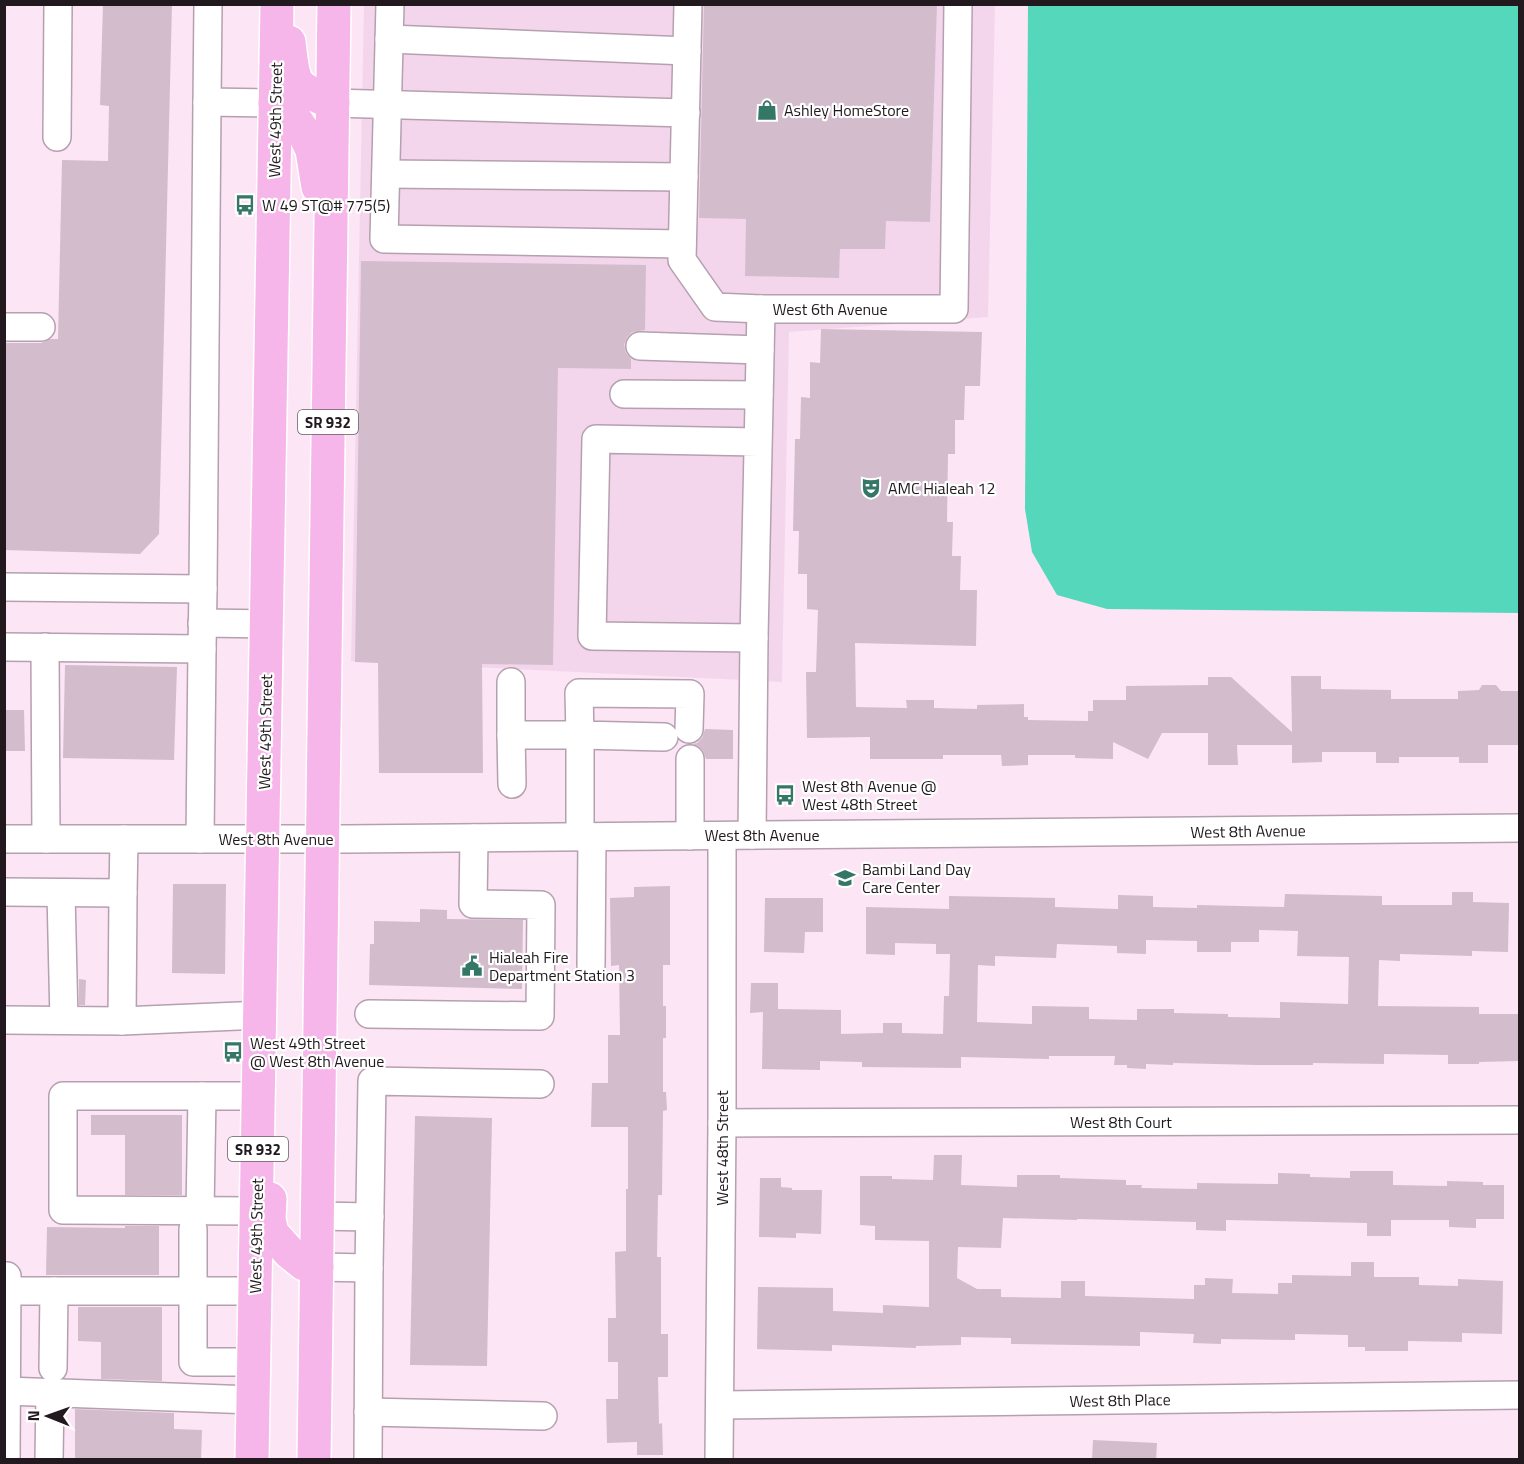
<svg xmlns="http://www.w3.org/2000/svg" width="1524" height="1464" viewBox="0 0 1524 1464" font-family="'Titillium Web',sans-serif">
<style>
.built{fill:#f4d6ec}
.water{fill:#55d7bb}
.building{fill:#d3bdcd;fill-rule:evenodd}
.lines{fill:none;stroke-linecap:round;stroke-linejoin:round}
.minor-casing{stroke:#b5a0af;stroke-width:30}
.major-casing{stroke:#fff;stroke-width:36}
.minor{stroke:#fff;stroke-width:27}
.major{stroke:#f7b6e9;stroke-width:33}
.labels{text-anchor:middle;dominant-baseline:central;stroke-width:4.5;stroke-linejoin:round;paint-order:stroke}
.shield{fill:#fff;stroke:#645e62;stroke-width:1.5}
.shield-label{font-size:15px;font-weight:bold;fill:#21191e}
.poi-label{font-size:16px;fill:#21191e;stroke:#fff;text-anchor:start}
.street-label{font-size:16px;fill:#21191e;stroke:#fff}
</style>
<rect width="100%" height="100%" fill="#fce5f5"/>
<path class="built" d="M364,5H995L988,317L789,332L782,682L351,661Z"/>
<path class="water" d="M1028,5H1519V613L1107,609L1057,595L1032,552L1025,509Z"/>
<g class="building">
<path d="M103,4H172L159,534L140,554L4,550L5,343H41L50,339H58L62,160L108,161L109,106L100,105Z"/>
<path d="M704,4H937L930,222L886,221L885,249H840L839,278L745,276L746,219L699,218Z"/>
<path d="M361,261L646,265L645,330L632,332L627,337L624,345L626,353L631,359V369L558,368L553,665L482,664L483,773H379L378,663L355,662Z"/>
<path d="M821,329L982,332L980,386H965L964,420H955V454H948L947,522H953L952,556H961L960,590H977L976,646L855,643L856,707L907,708L906,700H934V708L977,709V705L1024,704V717H1028V720L1088,721V711H1093V700H1126V686L1208,685V677H1231L1292,732L1291,676H1321V689L1391,690V699H1458V691L1479,690L1482,685H1496L1501,691H1520V745H1488V763H1459V757H1399V763H1376V752H1322V762L1292,763V745H1237L1238,765H1208V733H1162L1148,759L1113,742V759L1075,758V755H1028V765L1002,766L1001,755H943V759H870V737L807,738L806,672H816L818,610L807,609V574H798L799,531H793L795,439H800L801,397L810,398V362L820,363Z"/>
<path d="M65,665L177,667L174,760L63,758Z"/>
<path d="M4,710H24L25,751H4Z"/>
<path d="M705,729L733,730V759H706L703,751L698,746L693,744L697,743L702,738Z"/>
<path d="M173,884H226L225,974L172,973Z"/>
<path d="M670,886V965H663V1006H666V1038H663V1092H666L667,1110L663,1111L662,1195H658L657,1257H661V1334H668V1377H658L659,1424L662,1423L663,1455H637V1442L607,1443L606,1399H618V1362H608V1318H616L615,1252L626,1251V1189H628V1127H591L592,1083H608V1035H620L619,965L611,966L610,898L634,897V887Z"/>
<path d="M1452,892H1473V902L1509,903L1508,952L1472,951V956L1400,954V961L1379,960L1378,1006L1479,1007V1014H1520V1061L1479,1062V1064H1448V1055L1384,1054V1064L1313,1063V1065H1257L1173,1063V1065L1146,1064V1069L1127,1068V1065H1114L1115,1056H1049V1059L961,1057V1068L862,1067V1062L820,1061V1070L762,1069L763,1012L750,1013L751,983H778V1009L841,1010V1034L883,1033V1023H902V1033L943,1034L944,996H949L950,954H936V944L895,943V955L866,954V907L949,909V896L1055,898V907L1118,909V895L1153,896V907L1197,908V905L1284,907L1285,894L1382,896V905H1452ZM1259,930L1298,931L1297,956L1349,957L1348,1004L1280,1002V1018L1228,1017V1014L1174,1013V1009H1137V1020L1089,1019V1007L1032,1006V1024L977,1022L978,965L995,966V956L1056,958L1057,944L1117,946V953L1146,954V940L1197,941V952H1231V942H1259Z"/>
<path d="M765,898H823V932H805L804,953L764,952Z"/>
<path d="M420,909L447,910V919L523,920L522,989L369,985L370,944H374V921L420,922Z"/>
<path d="M79,979L86,980L85,1005H79Z"/>
<path d="M91,1115H182V1195H125V1135H91Z"/>
<path d="M415,1116L492,1118L487,1366L410,1365Z"/>
<path d="M934,1155H962L961,1185L1017,1187V1175H1060V1178L1126,1180V1185H1142L1141,1188L1197,1189V1183L1278,1184V1173L1310,1174V1177L1350,1178V1171H1393V1185L1447,1186V1181L1483,1182V1185H1504V1219H1476V1228L1449,1227V1220H1391V1236H1367V1223L1226,1220V1231L1196,1230V1222L1077,1219V1220L1003,1218L1001,1248L958,1247L957,1278L977,1289H1001V1297L1061,1298V1281H1085V1296L1194,1299V1285H1205V1278L1233,1279L1232,1293L1278,1294V1283H1292V1275L1351,1276V1262H1374V1277H1419V1285L1458,1286V1279L1503,1281L1502,1334L1462,1333V1342L1408,1341V1351H1365V1347H1348V1335L1295,1334V1340L1221,1339V1344L1193,1343L1194,1334L1140,1332V1346L1011,1344V1338L961,1337V1345L916,1346V1348L832,1345V1351L757,1349L758,1287L833,1288V1311L883,1313V1305L929,1307V1241L875,1240V1226L860,1225V1176H892V1179L933,1180Z"/>
<path d="M760,1178H781V1187L792,1188V1190H822L821,1234L796,1233V1238L759,1237Z"/>
<path d="M125,1226H159V1275H46L47,1227L125,1228Z"/>
<path d="M78,1307H162V1381L101,1379V1342L78,1341Z"/>
<path d="M75,1409L174,1413V1429L202,1430L201,1460H75Z"/>
<path d="M1093,1440L1157,1443L1156,1460H1092Z"/>
</g>
<g class="lines">
<g class="minor-casing">
<g id="minor">
<path d="M208,4L207,102L275,103"/>
<path d="M390,4L384,239L682,244"/>
<path d="M688,4L682,260L715,307L761,309H954L958,4"/>
<path d="M389,39L687,51"/>
<path d="M333,103L686,113"/>
<path d="M57,137L58,4"/>
<path d="M386,174L684,177"/>
<path d="M4,327H41"/>
<path d="M640,346L760,350"/>
<path d="M624,394L759,395"/>
<path d="M758,442L596,439L592,636L754,638L761,309"/>
<path d="M4,587L203,589L207,102"/>
<path d="M202,623L267,624"/>
<path d="M4,647L202,649L203,589"/>
<path d="M45,647L46,839"/>
<path d="M511,682V735H580V837"/>
<path d="M511,735L512,784"/>
<path d="M664,737L580,735L579,693L690,694L689,729"/>
<path d="M690,759V836"/>
<path d="M752,835L754,638"/>
<path d="M4,839H347L1520,828"/>
<path d="M200,839L202,649"/>
<path d="M4,892L123,893L124,839"/>
<path d="M61,893L64,1020"/>
<path d="M591,965L592,837"/>
<path d="M369,1014L540,1016L541,905L473,904L474,838"/>
<path d="M4,1020L122,1021L260,1015"/>
<path d="M122,1021L123,893"/>
<path d="M722,1123L1520,1120"/>
<path d="M200,1211L202,1096"/>
<path d="M257,1211L63,1210V1096H259"/>
<path d="M317,1216L370,1217"/>
<path d="M193,1229V1362H254"/>
<path d="M317,1267L369,1268"/>
<path d="M6,1276H7L6,1460"/>
<path d="M7,1291H255"/>
<path d="M53,1368L54,1291"/>
<path d="M6,1391L253,1400"/>
<path d="M720,1405L1520,1395"/>
<path d="M368,1412L543,1416"/>
<path d="M49,1460L50,1393"/>
<path d="M368,1460L369,1268L372,1081L540,1084"/>
<path d="M719,1460L722,1123V836"/>
</g>
</g>
<g class="major-casing">
<g id="major">
<path d="M289,42C294,86 292,86 333,103"/>
<path d="M275,103L289,110L303,131L312,150L318,187"/>
<path d="M270,1199L269,1219L272,1233L289,1252L304,1264L317,1267"/>
<path d="M252,1460L277,4"/>
<path d="M314,1460L334,4"/>
</g>
</g>
<use href="#minor" class="minor"/>
<use href="#major" class="major"/>
</g>
<defs>
<g id="shop-bare" transform="scale(1.62)"><path d="M-5-2.5h2.3a2.7 3.5 0 0 1 5.4 0H5L5.5 6h-11ZM-1.5-2.5h3a1.5 2.3 0 0 0-3 0Z" fill="#347767" stroke="#fff" stroke-width="2.5" paint-order="stroke"/></g>
<g id="bus-bare" transform="scale(1.62)"><path d="M-5-6H5V4H4V6H2V4H-2V6H-4V4H-5ZM-3.5-4V0h7V-4ZM-3.5 1.2v1.5H-2V1.2ZM2 1.2v1.5H3.5V1.2Z" fill="#347767" stroke="#fff" stroke-width="2.5" paint-order="stroke"/></g>
<g id="theatre-bare" transform="scale(1.62)"><path d="M-5-5.5Q0-4 5-5.5V0Q5 5 0 6Q-5 5-5 0ZM-3.3-2.5H-1v1.5H-3.3ZM1-2.5H3.3v1.5H1ZM-2.8 1Q0 5.5 2.8 1Z" fill="#347767" stroke="#fff" stroke-width="2.5" paint-order="stroke"/></g>
<g id="school-bare" transform="scale(1.62)"><path d="M0-5L7-2L0 1L-7-2ZM-4 1L0 2.5L4 1V4Q0 6-4 4Z" fill="#347767" stroke="#fff" stroke-width="2.5" paint-order="stroke"/></g>
<g id="civic-bare" transform="scale(1.62)"><path d="M-.6-6.5H3V-4.5H.6V-3L4-1V1h2V6H-6V1h2V-1L-.6-3ZM-1.2 2.5V6h2.4V2.5Z" fill="#347767" stroke="#fff" stroke-width="2.5" paint-order="stroke"/></g>
</defs>
<g fill-rule="evenodd">
<use href="#shop-bare" x="767" y="110"/>
<use href="#bus-bare" x="245" y="205"/>
<use href="#theatre-bare" x="871" y="488"/>
<use href="#bus-bare" x="785" y="795"/>
<use href="#school-bare" x="845" y="878"/>
<use href="#civic-bare" x="472" y="966"/>
<use href="#bus-bare" x="233" y="1052"/>
</g>
<g class="labels">
<g class="shield">
<rect x="298" y="410" width="60" height="24" rx="4.5"/>
<rect x="228" y="1137" width="60" height="24" rx="4.5"/>
</g>
<g class="shield-label">
<text x="328" y="422">SR 932</text>
<text x="258" y="1149">SR 932</text>
</g>
<g class="poi-label">
<text x="784" y="110">Ashley HomeStore</text>
<text x="262" y="205">W 49 ST@# 775(5)</text>
<text x="888" y="488">AMC Hialeah 12</text>
<text x="802" y="786">West 8th Avenue @<tspan x="802" dy="18">West 48th Street</tspan></text>
<text x="862" y="869">Bambi Land Day<tspan x="862" dy="18">Care Center</tspan></text>
<text x="489" y="957">Hialeah Fire<tspan x="489" dy="18">Department Station 3</tspan></text>
<text x="250" y="1043">West 49th Street<tspan x="250" dy="18">@ West 8th Avenue</tspan></text>
</g>
<g class="street-label">
<text transform="translate(275 120) rotate(-89)">West 49th Street</text>
<text x="830" y="309">West 6th Avenue</text>
<text transform="translate(265 732) rotate(-89)">West 49th Street</text>
<text transform="translate(1248 831) rotate(-1)">West 8th Avenue</text>
<text x="762" y="835">West 8th Avenue</text>
<text x="276" y="839">West 8th Avenue</text>
<text x="1121" y="1122">West 8th Court</text>
<text transform="translate(722 1148) rotate(-90)">West 48th Street</text>
<text transform="translate(256 1236) rotate(-89)">West 49th Street</text>
<text transform="translate(1120 1400) rotate(-1)">West 8th Place</text>
</g>
</g>
<rect width="1524" height="1464" fill="none" stroke="#21191e" stroke-width="12"/>
<g transform="translate(48 1416) rotate(271)" stroke="#ffffff" stroke-width="4.5" paint-order="stroke">
<path d="M0-4.5L10 22L0 15L-10 22Z" fill="#21191e"/>
<text y="-9" font-size="16" font-weight="bold" text-anchor="middle" fill="#21191e">N</text>
</g>
</svg>
